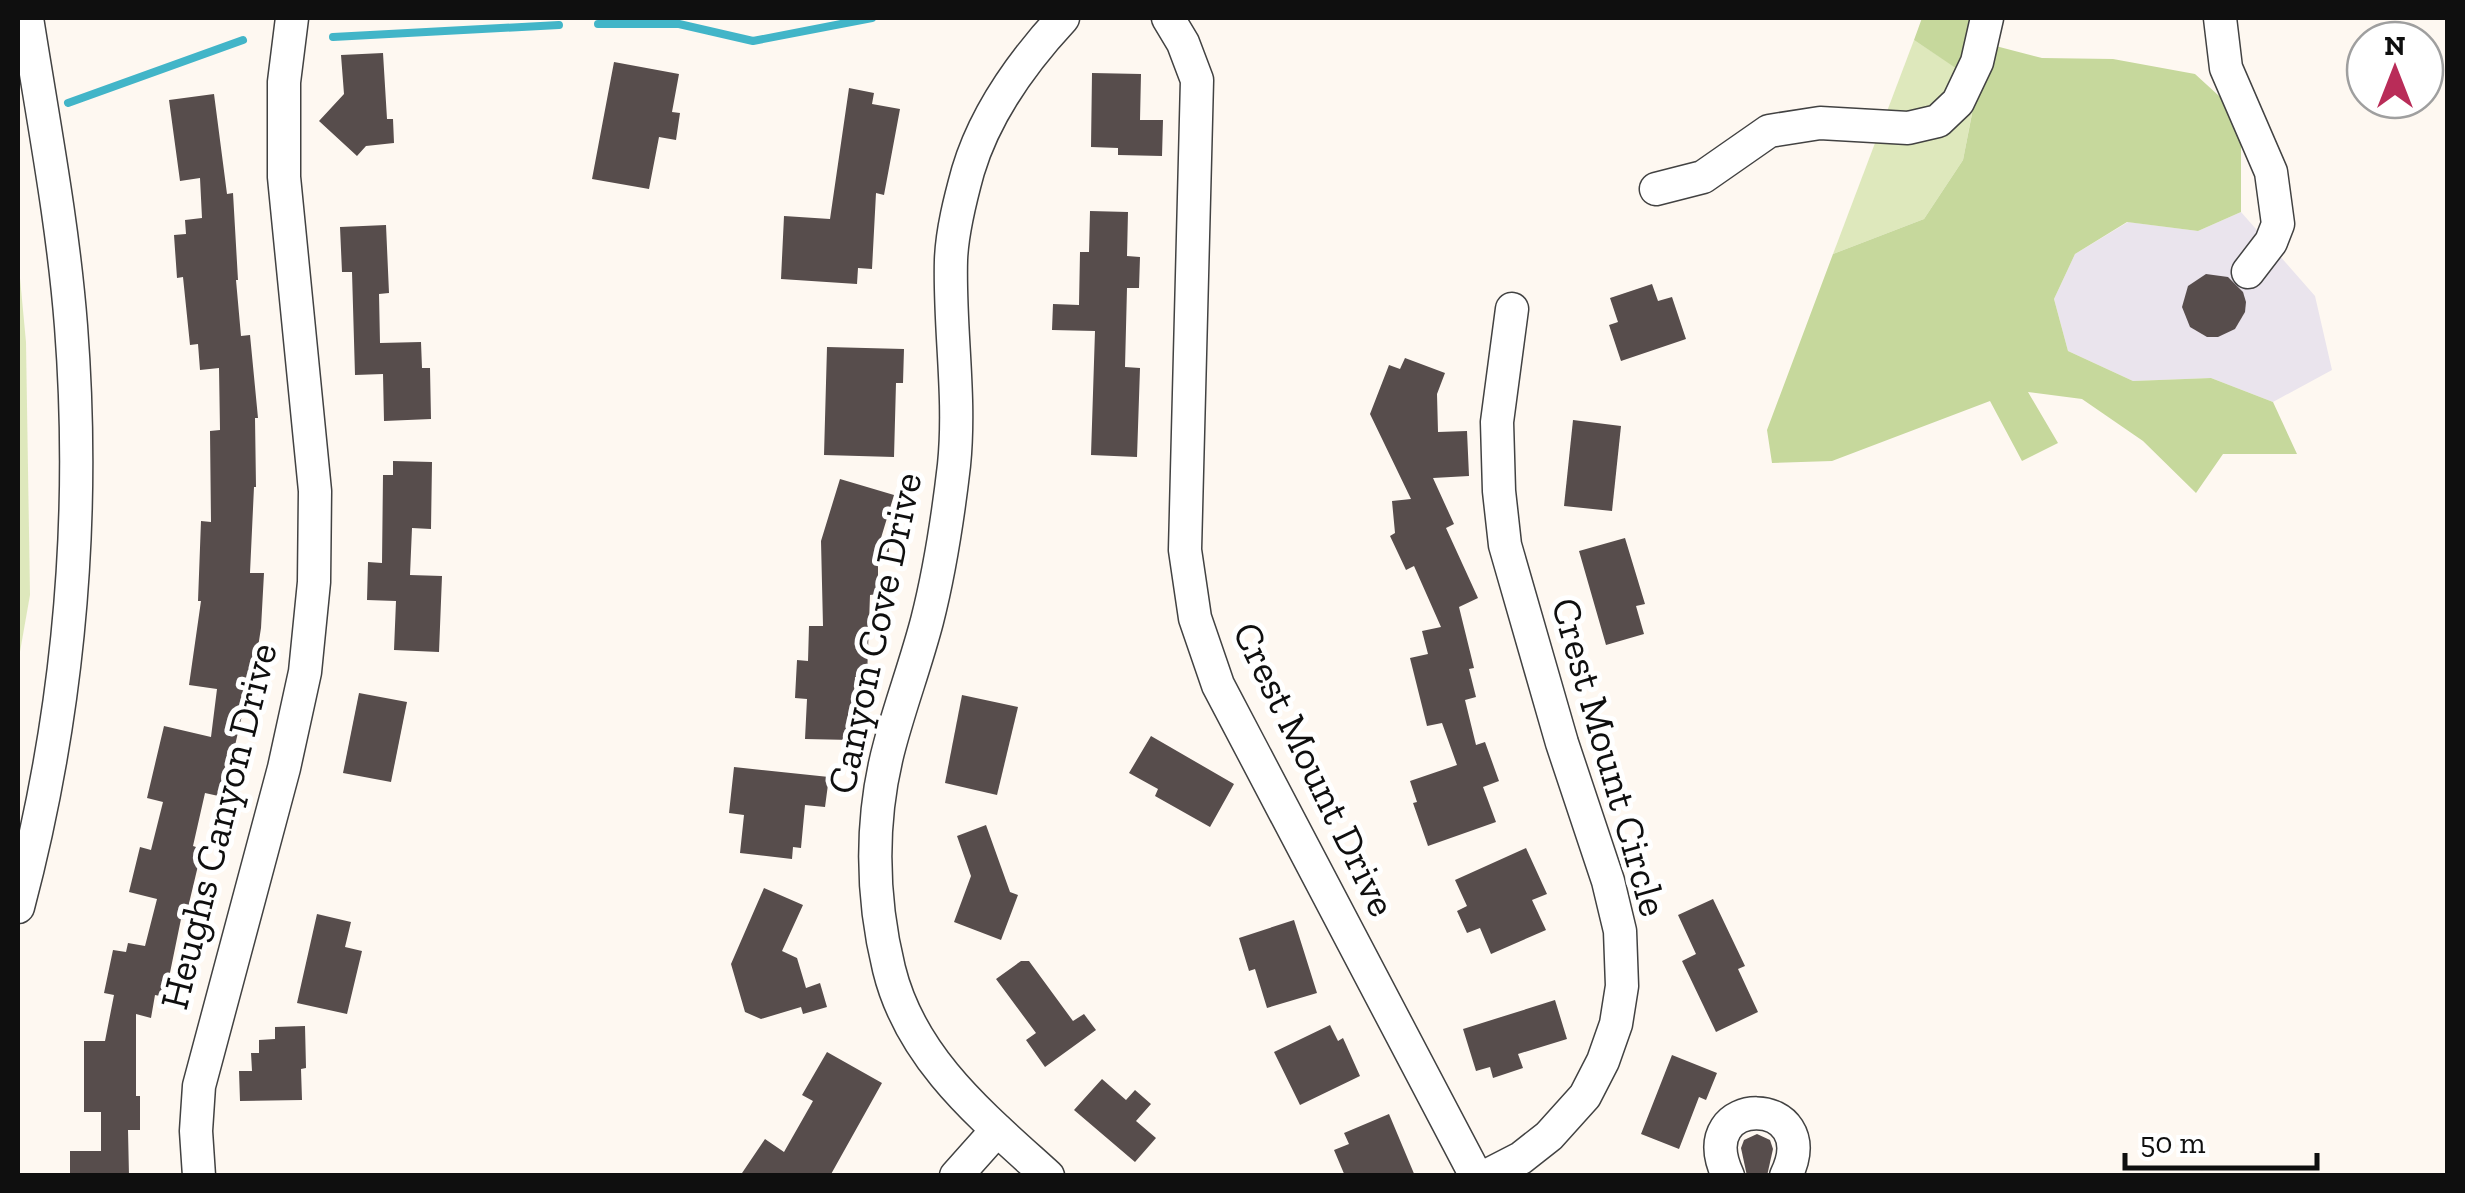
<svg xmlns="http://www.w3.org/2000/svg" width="2465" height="1193" viewBox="0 0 2465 1193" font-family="'Zilla Slab',serif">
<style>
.industrial{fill:#eae4ed}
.green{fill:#dee8bc}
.forest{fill:#c6d89c}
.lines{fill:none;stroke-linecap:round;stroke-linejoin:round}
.stream{stroke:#42b5c8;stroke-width:8}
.building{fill:#574d4c}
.minor-casing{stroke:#424242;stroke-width:35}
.minor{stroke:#fff;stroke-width:32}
.labels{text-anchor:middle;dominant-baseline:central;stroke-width:10;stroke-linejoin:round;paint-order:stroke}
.street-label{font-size:40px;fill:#0f0f0f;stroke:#fff}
</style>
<rect width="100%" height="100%" fill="#fef8f1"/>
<path class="industrial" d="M2241,212L2315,296L2332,370L2273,402L2211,378L2133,381L2068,351L2054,299L2075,254L2128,222L2198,231Z"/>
<g class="green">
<path d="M1914,40L1978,82L1963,160L1924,219L1833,254Z"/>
<path d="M18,257L26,342L30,595L18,663Z"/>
</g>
<path class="forest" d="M1922,18H1975L1988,44L2042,58L2113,59L2195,74L2241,116V212L2198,231L2127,222L2075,254L2054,299L2068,351L2133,381L2211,378L2273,402L2297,454H2223L2196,493L2143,441L2082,399L2028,392L2058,443L2022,461L1990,401L1832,461L1772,463L1767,430L1833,254L1924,219L1963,160L1978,83L1914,40Z"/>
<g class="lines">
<g class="stream">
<path d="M598,24H679L753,41L872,18"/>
<path d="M333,37L559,25"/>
<path d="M68,103L243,40"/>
</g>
</g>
<g class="building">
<path d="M383,53L387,119H393L394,143L366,146L357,156L319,121L344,94L341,55Z"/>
<path d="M614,62L679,74L672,112L680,113L676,140L659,137L649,189L592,179Z"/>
<path d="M1092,73L1141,74L1140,120H1163L1162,156L1118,155V148L1091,147Z"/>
<path d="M849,88L874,93L872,104L900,109L884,195L876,193L872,269L858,268L857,284L781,279L784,216L830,219Z"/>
<path d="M214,94L227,194L233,193L238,280H236L241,336L250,335L258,418H255L256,487H254L250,573H264L261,628L248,711H243L223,797L205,793L193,846L202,849L185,920L181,919L165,997L155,995L151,1018L136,1014V1096H140V1130H128L129,1176H70V1151H101V1112H84V1041H105L114,995L104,993L113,950L126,952L128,943L145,946L157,899L129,892L140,847L151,850L163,802L147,798L164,726L211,737L217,689L189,685L201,601H198L201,521L211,522L210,431L220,430L219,368L200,370L198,344L190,345L183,277L177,278L174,235L186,234L185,220L202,218L200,178L180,181L169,100Z"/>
<path d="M1090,211L1128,212L1127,256L1140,257L1139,288H1127L1125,367L1140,368L1137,457L1091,455L1095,331L1052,330L1053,304L1079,305L1080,252H1089Z"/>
<path d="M386,225L389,293L379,294L380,343L421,342L422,368H430L431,419L384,421L383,374L355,375L352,272H342L340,227Z"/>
<path d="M2206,274L2228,277L2243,292L2246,302L2245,312L2235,329L2218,337H2207L2190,327L2182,307L2188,286Z"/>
<path d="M1652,284L1658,301L1672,297L1686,339L1621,361L1609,325L1618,322L1610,298Z"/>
<path d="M827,347L904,349L903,383H896L894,457L824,455Z"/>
<path d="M1405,358L1445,373L1437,394L1438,432L1467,431L1469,476L1433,478L1454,524L1446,528L1478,598L1459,607L1474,668L1469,669L1476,697L1465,700L1476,745L1485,742L1499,781L1483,787L1496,822L1428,846L1413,803L1417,802L1410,781L1457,765L1442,723L1427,726L1410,658L1428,654L1422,631L1441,627L1414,566L1406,570L1390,536L1395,533L1392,501L1411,499L1370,414L1389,365L1400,369Z"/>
<path d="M1573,420L1621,426L1612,511L1564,506Z"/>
<path d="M393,461L432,462L431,529L412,528L410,575L442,576L439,652L394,650L396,601L367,600L368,562L382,563L383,475H393Z"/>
<path d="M840,479L894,495L881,538L889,541V557L878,558V594L870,595L867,677H855L852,740L805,739L807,699L795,698L797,660L808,661L809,626H823L821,541Z"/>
<path d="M1625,538L1645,604L1636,606L1644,634L1606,645L1579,551Z"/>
<path d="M359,693L407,702L391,782L343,773Z"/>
<path d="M962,695L1018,707L997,795L945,783Z"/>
<path d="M1151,736L1234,784L1210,827L1155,796L1158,789L1129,773Z"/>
<path d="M734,767L829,777L825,807L805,805L801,848L793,847L792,859L740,853L744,815L729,813Z"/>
<path d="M986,825L1010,892L1018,895L1001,940L954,922L971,876L957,836Z"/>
<path d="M1526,848L1547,894L1532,900L1546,930L1491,954L1480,928L1467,933L1457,911L1467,906L1455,880Z"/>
<path d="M764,888L803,905L782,951L797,958L806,988L820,983L827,1007L803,1014L801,1007L761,1019L745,1012L731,964Z"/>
<path d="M1713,899L1745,966L1738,969L1758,1012L1716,1032L1682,961L1696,954L1678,915Z"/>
<path d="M317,914L351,922L345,947L362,951L347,1014L297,1003Z"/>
<path d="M1294,920L1317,993L1267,1008L1255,969L1249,971L1239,938Z"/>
<path d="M1021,961H1029L1073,1021L1084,1014L1096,1030L1045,1067L1026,1040L1036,1033L996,979Z"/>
<path d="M1555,1000L1567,1039L1518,1054L1523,1068L1493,1078L1490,1067L1476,1071L1463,1029Z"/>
<path d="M1330,1025L1338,1041L1343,1038L1360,1076L1300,1105L1274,1052Z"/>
<path d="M305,1026L306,1068L301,1069L302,1100L240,1101L239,1071H252L251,1053H259V1040L275,1039V1027Z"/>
<path d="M827,1052L882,1083L830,1176H740L765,1139L784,1152L813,1101L802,1095Z"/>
<path d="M1672,1055L1717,1073L1706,1100L1699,1097L1679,1149L1641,1134Z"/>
<path d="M1102,1079L1126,1100L1135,1090L1151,1104L1136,1121L1156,1138L1135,1162L1074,1110Z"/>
<path d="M1389,1114L1415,1176H1345L1334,1150L1349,1144L1344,1133Z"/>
<path d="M1757,1134L1770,1140L1773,1149L1767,1176H1747L1741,1148L1744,1140Z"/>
</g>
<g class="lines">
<g class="minor-casing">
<g id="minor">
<path d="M1168,18L1183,43L1197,80L1185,550L1195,618L1218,685L1476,1176"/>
<path d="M2220,18L2226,68L2271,172L2278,224L2271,242L2248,272"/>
<path d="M1656,189L1703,177L1769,131L1820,123L1908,128L1938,121L1958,102L1977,62L1987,18"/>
<path d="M18,907C68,718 86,521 71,326C63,223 43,120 27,18"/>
<path d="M199,1176L196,1131L199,1086L284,768L305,672L314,582L315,491L284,177V82L292,18"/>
<path d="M956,1176L997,1130"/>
<path d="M1048,1176C982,1116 911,1059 889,969C871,896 870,817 890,744C901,703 916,663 927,621C940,570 948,517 954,465C961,396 949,328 951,260C952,231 960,200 968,171C985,114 1023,61 1063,18"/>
<path d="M1486,1176L1521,1158L1549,1136L1585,1096L1603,1061L1616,1024L1622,986L1620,931L1608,881L1562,743L1505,545L1499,491L1497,422L1512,309"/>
<path d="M1728,1176C1688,1091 1826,1094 1786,1176"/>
</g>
</g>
<use href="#minor" class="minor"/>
</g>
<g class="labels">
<g class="street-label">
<text transform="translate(874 633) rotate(-78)">Canyon Cove Drive</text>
<text transform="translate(1610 757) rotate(74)">Crest Mount Circle</text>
<text transform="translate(1315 769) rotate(64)">Crest Mount Drive</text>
<text transform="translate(218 826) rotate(-76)">Heughs Canyon Drive</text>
</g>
</g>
<rect width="2465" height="1193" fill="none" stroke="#0f0f0f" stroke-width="40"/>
<g transform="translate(2395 70)"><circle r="48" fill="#ffffff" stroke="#9f9f9f" stroke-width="2.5"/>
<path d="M0-8L18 38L0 25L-18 38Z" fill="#b92c58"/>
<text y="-15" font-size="28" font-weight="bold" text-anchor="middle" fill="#0f0f0f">N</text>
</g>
<path d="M2125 1153v15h192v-15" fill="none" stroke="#0f0f0f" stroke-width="5"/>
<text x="2140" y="1153" font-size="30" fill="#0f0f0f" stroke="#ffffff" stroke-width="8" paint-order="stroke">50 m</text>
</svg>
